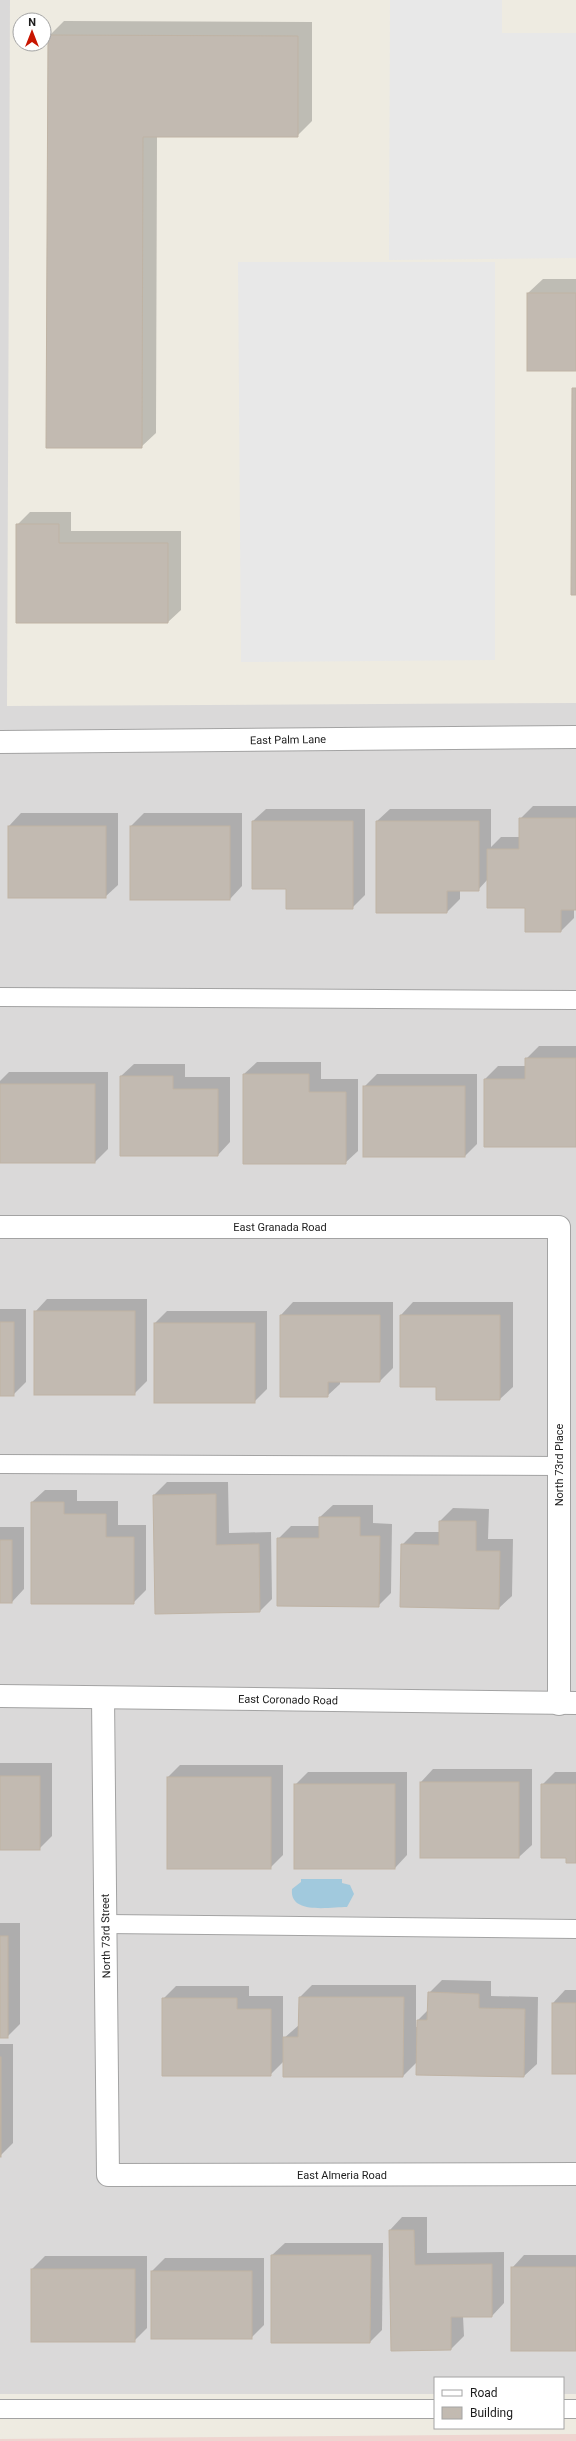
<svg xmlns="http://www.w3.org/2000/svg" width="576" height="2441" viewBox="0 0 576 2441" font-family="Roboto,sans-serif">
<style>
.residential{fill:#dad9d9}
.commercial{fill:#efd4d0}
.parking{fill:#e8e8e8}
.water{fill:#a1c9dd}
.shadow{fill:#0003}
.building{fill:#c2bab1;stroke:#bfb3a4}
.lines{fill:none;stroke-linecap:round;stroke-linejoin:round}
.lane-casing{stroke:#a3a3a3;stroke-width:20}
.street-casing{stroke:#a3a3a3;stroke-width:24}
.lane{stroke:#fff;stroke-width:18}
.street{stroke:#fff;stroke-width:22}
.labels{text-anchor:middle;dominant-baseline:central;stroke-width:4;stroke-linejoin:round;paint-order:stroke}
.street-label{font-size:11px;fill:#1c1c1c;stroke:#fff}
</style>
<rect width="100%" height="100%" fill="#eeebe1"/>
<path class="residential" d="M0,0H10L7,706L576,703V2394H563V2378H435V2394H0Z"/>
<path class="commercial" d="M576,2434V2441H0V2439Z"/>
<g class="parking">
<path d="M390,0H502V33H576V258L389,260Z"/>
<path d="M238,262H495V660L241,662Z"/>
</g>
<path class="water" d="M301,1879H342V1883L350,1885L354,1894L347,1907C330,1907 289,1915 292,1889L301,1882Z"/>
<g class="shadow">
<path d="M64,21L312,22V121L297,136H157L156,433L141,447L49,36Z"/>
<path d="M543,279H576V370L528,293Z"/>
<path d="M30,512H71V531H181V610L168,622H17V525Z"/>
<path d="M533,806H576V909H574V918L561,931L488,879L478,890H460V899L447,912H377V821L390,809H491V847L501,837H520V819Z"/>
<path d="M266,809H365V895L352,908L287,888L253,821Z"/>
<path d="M21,813H118V885L105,897H9V826Z"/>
<path d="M144,813H242V886L230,899H131V826Z"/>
<path d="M539,1046H576V1146H485V1079L498,1066H526V1059Z"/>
<path d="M257,1062H321V1079H358V1151L345,1163L244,1074Z"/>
<path d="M134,1064H185V1077H230V1142L218,1155L121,1076Z"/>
<path d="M9,1072H108V1149L95,1162H0V1081Z"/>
<path d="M377,1074H477V1144L465,1156L364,1087Z"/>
<path d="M47,1299H147V1381L134,1394L35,1312Z"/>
<path d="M293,1302H393V1368L380,1381H340V1384L327,1396L281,1315Z"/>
<path d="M413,1302H513V1387L500,1399L437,1386L401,1315Z"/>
<path d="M0,1309H26V1382L13,1395H0Z"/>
<path d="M167,1311H267V1389L254,1402L155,1323Z"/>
<path d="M167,1482H228L229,1533L271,1532L272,1599L260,1611L154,1495Z"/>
<path d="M45,1490H77V1501H118V1525H146V1590L133,1603L32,1502Z"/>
<path d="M333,1505H373V1523L392,1524L391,1593L378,1606L278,1539L291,1526H320V1517Z"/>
<path d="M453,1508L489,1509L488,1539H513L512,1596L499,1608L402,1545L415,1532H440V1521Z"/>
<path d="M0,1527H24V1589L12,1602H0Z"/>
<path d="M0,1763H52V1836L39,1849H0Z"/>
<path d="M180,1765H283V1855L270,1868L168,1777Z"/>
<path d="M433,1769H532V1845L519,1857H421V1782Z"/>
<path d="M308,1772H407V1855L395,1868L295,1785Z"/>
<path d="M555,1772H576V1862L542,1785Z"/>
<path d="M0,1923H20V2024L7,2037H0Z"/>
<path d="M442,1980L491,1981V1996L538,1997L537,2064L524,2076L417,2062L403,2076L284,2061L270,2075L163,1999L176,1986H249V1996H283V2039L299,2025L300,1997L312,1985H416V2027H418V2020L429,2009V1993Z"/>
<path d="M565,1990H576V2073L553,2003Z"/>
<path d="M0,2044H13V2143L0,2156Z"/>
<path d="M402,2217H427V2253L504,2252V2303L492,2316H463L464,2336L451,2349L390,2230Z"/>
<path d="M285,2243H383L382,2330L370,2342L272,2255Z"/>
<path d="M524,2255H576V2349L512,2268Z"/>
<path d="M45,2256H147V2328L134,2341L32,2269Z"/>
<path d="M165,2258H264V2325L251,2338L152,2271Z"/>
</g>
<g class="building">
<path d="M48,35L298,36V137H143L142,448H46Z"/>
<rect x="527" y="293" width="49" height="78"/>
<path d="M572,388H576V595H571Z"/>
<path d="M16,524H59V543H168V623H16Z"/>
<path d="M519,818H576V910H561V932H525V908H487V849H519Z"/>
<path d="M252,821H353V909H286V889H252Z"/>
<path d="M376,821H479V891H447V913H376Z"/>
<rect x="8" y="826" width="98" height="72"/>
<rect x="130" y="826" width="100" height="74"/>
<path d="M525,1058H576V1147H484V1079H525Z"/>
<path d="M243,1074H309V1092H346V1164H243Z"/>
<path d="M120,1076H173V1089H218V1156H120Z"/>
<rect x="0" y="1084" width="95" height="79"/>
<rect x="363" y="1086" width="102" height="71"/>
<rect x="34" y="1311" width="101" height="84"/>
<path d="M280,1315H380V1382H328V1397H280Z"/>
<path d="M400,1315H500V1400H436V1387H400Z"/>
<rect x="0" y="1322" width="14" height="74"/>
<rect x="154" y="1323" width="101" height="80"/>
<path d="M216,1494V1545L259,1544L260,1612L155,1614L153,1495Z"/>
<path d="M31,1502H64V1514H106V1537H134V1604H31Z"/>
<path d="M319,1517H360V1536H380L379,1607L277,1606V1538H319Z"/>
<path d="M439,1521H476V1551H500L499,1609L400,1607L401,1544L439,1545Z"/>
<rect x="0" y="1540" width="12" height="63"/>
<rect x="0" y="1776" width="40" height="74"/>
<rect x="167" y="1777" width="104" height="92"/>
<rect x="420" y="1782" width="99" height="76"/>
<rect x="294" y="1784" width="101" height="85"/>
<path d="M541,1784H576V1863H566V1858H541Z"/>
<rect x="0" y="1936" width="8" height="102"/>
<path d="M428,1992L479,1994V2008L525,2009L524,2077L416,2075L417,2020H427Z"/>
<path d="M299,1997H404L403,2077H283V2037H298Z"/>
<path d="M162,1998H237V2009H271V2076H162Z"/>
<rect x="552" y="2003" width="24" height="71"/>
<rect x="0" y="2057" width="1" height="100"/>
<path d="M389,2230H414L415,2265L492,2264V2317H451V2350L391,2351Z"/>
<path d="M271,2255H371L370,2343H271Z"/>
<rect x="511" y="2267" width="65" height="84"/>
<rect x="31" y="2269" width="104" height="73"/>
<rect x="151" y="2271" width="101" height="68"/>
</g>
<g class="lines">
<g class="lane-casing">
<g id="lane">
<path d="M0,997L576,1000"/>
<path d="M0,1464L559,1466"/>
<path d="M106,1924L576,1929"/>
<path d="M0,2409H435"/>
<path d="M563,2409H576"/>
</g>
</g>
<g class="street-casing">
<g id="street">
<path d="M0,742L576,737"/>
<path d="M0,1227H559V1704"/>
<path d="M0,1696L576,1703"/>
<path d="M103,1698L108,2175L576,2174"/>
</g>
</g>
<use href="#lane" class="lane"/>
<use href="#street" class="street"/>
</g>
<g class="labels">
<g class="street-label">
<text transform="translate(288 740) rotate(-1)">East Palm Lane</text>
<text x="280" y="1227">East Granada Road</text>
<text transform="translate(559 1465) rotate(-90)">North 73rd Place</text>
<text transform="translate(288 1700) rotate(1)">East Coronado Road</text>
<text transform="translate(106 1936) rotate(-91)">North 73rd Street</text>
<text x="342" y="2175">East Almeria Road</text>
</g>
</g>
<rect x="434" y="2377" width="130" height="52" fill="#ffffff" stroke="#a4a4a4"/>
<rect x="442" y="2390" width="20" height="6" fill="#ffffff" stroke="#a4a4a4"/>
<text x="470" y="2397" font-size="12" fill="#1c1c1c">Road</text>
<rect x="442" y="2407" width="20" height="12" fill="#c2bab1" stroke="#a4a4a4"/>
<text x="470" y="2417" font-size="12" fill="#1c1c1c">Building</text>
<g transform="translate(32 32)"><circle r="19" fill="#ffffff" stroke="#a4a4a4"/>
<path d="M0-3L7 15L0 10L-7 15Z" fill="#c81500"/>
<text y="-6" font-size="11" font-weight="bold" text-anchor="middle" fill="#1c1c1c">N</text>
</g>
</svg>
